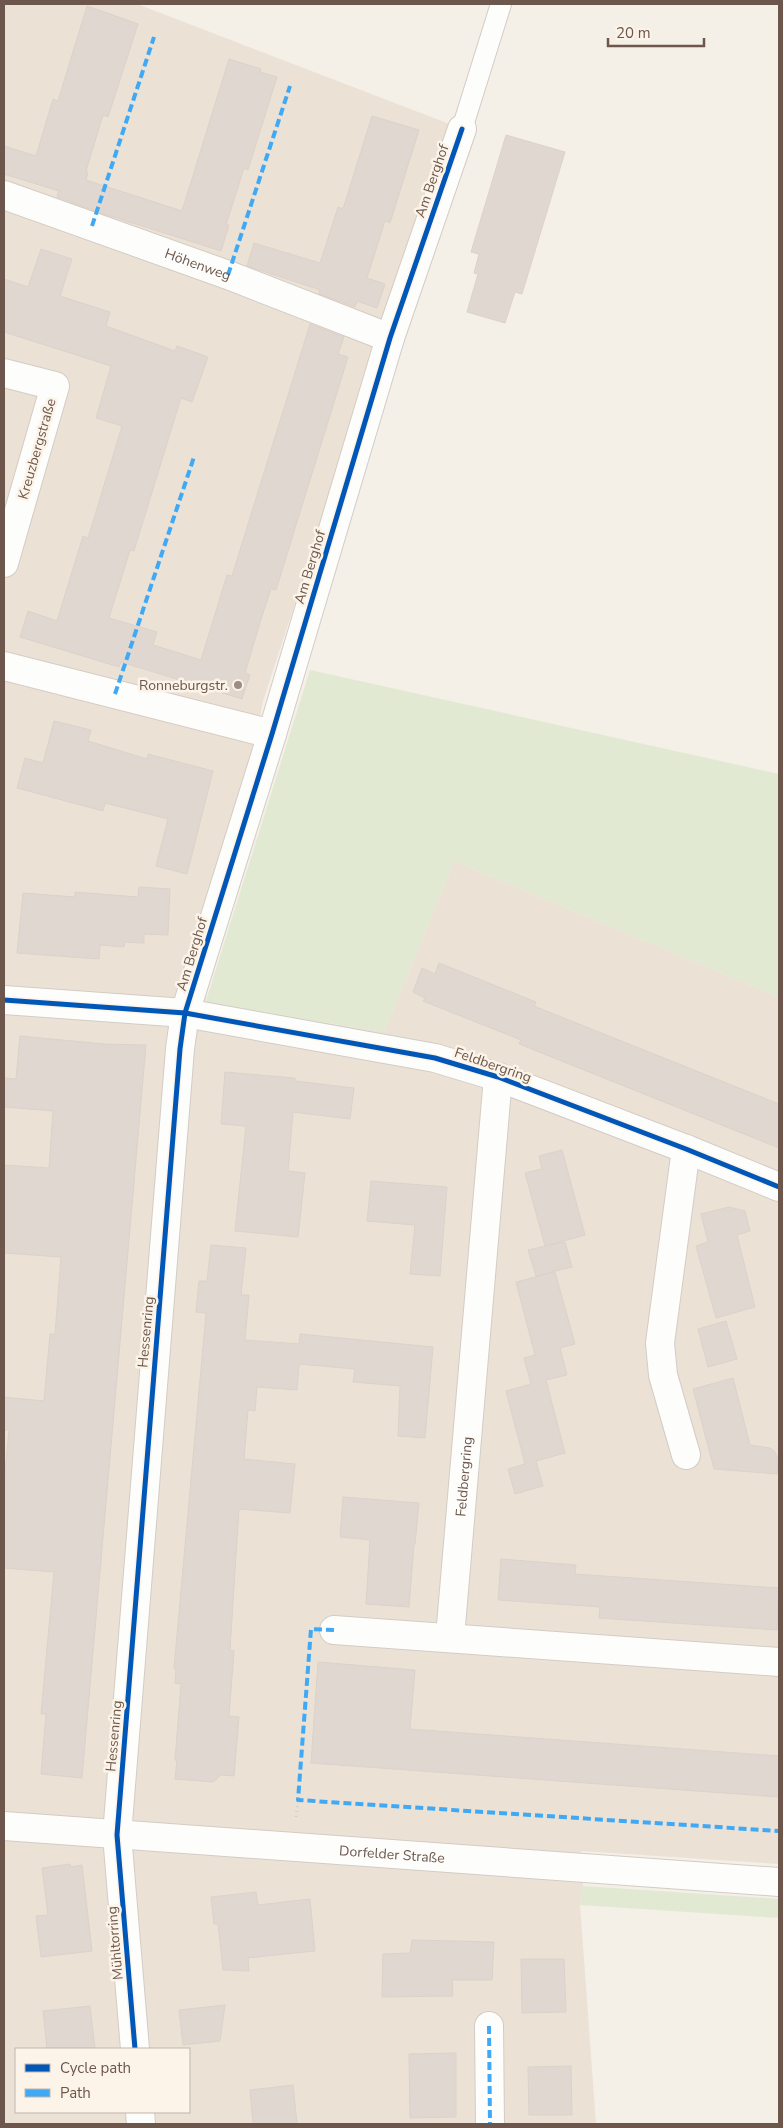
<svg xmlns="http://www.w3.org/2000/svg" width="783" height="2128" viewBox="0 0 783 2128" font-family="'Nunito Sans',sans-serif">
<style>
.residential{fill:#ece1d5;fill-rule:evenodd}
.green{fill:#e1e9d3}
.building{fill:#e0d7d0;stroke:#dcd2ca}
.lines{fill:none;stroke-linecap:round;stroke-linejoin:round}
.lane-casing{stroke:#d3ccc6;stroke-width:22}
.street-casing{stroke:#d3ccc6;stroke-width:30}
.secondary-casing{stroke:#d3ccc6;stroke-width:30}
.path{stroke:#d5cfc9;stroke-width:3;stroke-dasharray:1 4;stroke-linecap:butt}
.lane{stroke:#fdfdfb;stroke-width:20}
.street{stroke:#fdfdfb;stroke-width:28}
.secondary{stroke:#fdfdfb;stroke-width:28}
.quiet{stroke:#3fa9f5;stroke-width:4;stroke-dasharray:8 4;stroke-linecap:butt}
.cycleway-casing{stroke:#fcf4e8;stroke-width:8}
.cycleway{stroke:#0057b8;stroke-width:5}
.poi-dot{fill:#9c8c82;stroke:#fcf4e8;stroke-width:2}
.labels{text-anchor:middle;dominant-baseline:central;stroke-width:5;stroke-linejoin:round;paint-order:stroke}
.street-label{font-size:14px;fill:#6d574c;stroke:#fcf4e8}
.poi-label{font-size:14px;fill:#6d574c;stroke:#fcf4e8;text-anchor:end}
</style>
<rect width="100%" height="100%" fill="#f4efe7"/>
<path class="residential" d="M4,4H137L452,125L263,701L205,1004L384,1032L454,861L779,997V1864L581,1851L583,1886L580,1905L596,2124H4ZM16,2049H189V2112H16Z"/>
<g class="green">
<path d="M310,670L779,774V997L454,861L384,1032L205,1004Z"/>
<path d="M583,1886L779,1899V1918L580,1905Z"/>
</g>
<g class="building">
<path d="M87,6L138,24L108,117L103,115L86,171L88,172L86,180L182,211L229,59L261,69L260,72L277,77L248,170L244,168L226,225H229L221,251L101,213L57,197L59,191L4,174V146L36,156L53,99L58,101Z"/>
<path d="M372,116L419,130L390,223L385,221L367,278L385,284L377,308L357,301L355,307L319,294L320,290L247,266L254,243L320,263L338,207L343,209Z"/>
<path d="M506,135L565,152L522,294L515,292L505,323L467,312L478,274L474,273L479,254L471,252Z"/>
<path d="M41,249L72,259L60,296L110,312L106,326L175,351L177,346L208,357L192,402L181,398L134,551L130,550L109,618L157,632L153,645L201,660L227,575L232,576L310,324L344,337L338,354L348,357L276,590L271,589L262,616L245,673L250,675L242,699L121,662L119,667L20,637L28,611L57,621L83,536L88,538L122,426L96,418L111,366L4,332V279L28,287Z"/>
<path d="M54,721L91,730L88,741L147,759L148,754L213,771L187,874L156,866L168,819L105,803L103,811L17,788L25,758L43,763Z"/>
<path d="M139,887L170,889L168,935L144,934V943L125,942L124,947L100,945L99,959L17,953L23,893L75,897V892L138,897Z"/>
<path d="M439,963L536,1002L534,1006L779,1104V1148L519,1044L521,1040L423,1001L425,998L413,992L422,968L435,974Z"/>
<path d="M20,1036L104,1044L146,1045L82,1778L41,1774L46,1714H41L54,1572L4,1568V1484L9,1430H4V1397L44,1401L50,1334H55L61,1257L4,1253V1165L49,1168L53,1111L4,1107V1078L16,1079Z"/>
<path d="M225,1072L295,1078V1081L354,1088L350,1119L293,1112L288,1171L305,1173L298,1237L235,1231L246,1126L221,1124Z"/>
<path d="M562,1150L585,1235L545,1246L525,1173L542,1169L539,1156Z"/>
<path d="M371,1181L447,1187L440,1276L410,1274L415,1225L367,1221Z"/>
<path d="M729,1207L745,1211L750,1231L737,1235L755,1307L716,1318L696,1246L708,1242L701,1214Z"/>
<path d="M565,1242L572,1267L536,1276L528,1250Z"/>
<path d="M211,1245L246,1248L241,1295H249L245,1340L299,1344L300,1334L433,1347L425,1438L398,1436L400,1386L353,1382L355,1369L299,1364L297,1390L257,1387L255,1411L248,1410L244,1459L295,1464L290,1513L239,1509L230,1650L234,1651L229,1716L239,1717L234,1776L221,1775L213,1782L175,1779L177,1761L175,1760L181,1684L175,1683L176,1669L174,1668L206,1313L196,1312L199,1281H207Z"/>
<path d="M555,1272L575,1344L560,1348L567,1375L546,1380L565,1453L536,1461L543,1486L515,1494L508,1469L525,1464L506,1391L531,1384L524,1358L535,1355L516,1282Z"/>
<path d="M726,1321L737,1359L708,1367L698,1329Z"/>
<path d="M733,1378L750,1445L770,1448L775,1452L777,1457L778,1474L714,1469L693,1389Z"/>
<path d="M343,1497L419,1503L415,1544H414L409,1607L366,1604L370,1540L340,1537Z"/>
<path d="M501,1559L576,1565L575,1574L779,1588L777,1630L599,1618L600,1607L498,1600Z"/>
<path d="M318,1662L415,1670L410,1729L779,1756V1797L311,1763Z"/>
<path d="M70,1864L71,1867L82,1865L92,1951L41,1957L36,1916L48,1915L42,1868Z"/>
<path d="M256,1892L258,1905L310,1899L315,1951L248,1958L249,1971L223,1970L218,1924H214L211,1897Z"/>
<path d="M412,1940L494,1942L492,1980H452L453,1996L382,1997L383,1954L410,1953Z"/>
<path d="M521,1959H564L566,2012L522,2013Z"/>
<path d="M225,2005L220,2041L183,2045L179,2010Z"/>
<path d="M90,2006L95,2049H47L43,2011Z"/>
<path d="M456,2053V2117L410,2118L409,2054Z"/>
<path d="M571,2066L572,2115H529L528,2067Z"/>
<path d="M293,2085L297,2124H253L250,2090Z"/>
</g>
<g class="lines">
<g class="lane-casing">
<path id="lane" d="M462,129L501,4"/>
</g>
<g class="street-casing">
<g id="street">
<path id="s1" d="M4,195L228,275L390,338"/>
<path d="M4,373L55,386L4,563"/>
<path d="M4,666L272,734"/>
<path d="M4,1000L185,1013L435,1058L498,1077L686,1149L779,1187"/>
<path d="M686,1149L660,1343L663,1375L686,1455"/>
<path d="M334,1630L779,1662"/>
<path id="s2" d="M450,1637L498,1077"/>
<path d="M489,2026L490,2124"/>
<path d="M135,2049L117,1835L180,1049L185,1013L272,734L390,338L462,129"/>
<path d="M140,2112L141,2124"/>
</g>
</g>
<g class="secondary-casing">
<g id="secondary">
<path id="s3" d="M4,1826L779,1882"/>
</g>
</g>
<path class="path" d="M296,1817L298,1800"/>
<use href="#lane" class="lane"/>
<use href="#street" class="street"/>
<use href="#secondary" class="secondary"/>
<g class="quiet">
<path d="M92,226L154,37"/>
<path d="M228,275L290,86"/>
<path d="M115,694L194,457"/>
<path d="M334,1630L311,1629L298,1800L779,1831"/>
<path d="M489,2026L490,2124"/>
</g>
<g class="cycleway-casing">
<g id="cycleway">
<path d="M4,1000L185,1013L435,1058L498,1077L686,1149L779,1187"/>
<path d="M135,2049L117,1835L180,1049L185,1013L272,734L390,338L462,129"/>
</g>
</g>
<use href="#cycleway" class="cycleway"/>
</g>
<circle class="poi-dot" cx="238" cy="685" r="5"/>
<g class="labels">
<g class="street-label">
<text transform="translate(432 181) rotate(-71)">Am Berghof</text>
<text stroke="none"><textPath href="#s1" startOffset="206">Höhenweg</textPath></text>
<text transform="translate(37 449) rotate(-74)">Kreuzbergstraße</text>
<text transform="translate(310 567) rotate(-73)">Am Berghof</text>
<text transform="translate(192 954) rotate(-73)">Am Berghof</text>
<text transform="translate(493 1065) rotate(19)">Feldbergring</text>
<text transform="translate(146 1332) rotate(-85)">Hessenring</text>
<text stroke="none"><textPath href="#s2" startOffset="161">Feldbergring</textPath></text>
<text transform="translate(114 1736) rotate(-85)">Hessenring</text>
<text stroke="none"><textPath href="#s3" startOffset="389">Dorfelder Straße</textPath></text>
<text transform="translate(115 1943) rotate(-95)">Mühltorring</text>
</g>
<g class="poi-label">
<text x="228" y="685">Ronneburgstr.</text>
</g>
</g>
<rect width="783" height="2128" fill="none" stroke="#6d574c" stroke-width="10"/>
<rect x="15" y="2048" width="175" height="65" fill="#fcf4e8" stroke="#c3b5aa"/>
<rect x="25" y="2064" width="25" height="8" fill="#0057b8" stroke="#c3b5aa"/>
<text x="60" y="2073" font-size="15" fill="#6d574c">Cycle path</text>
<rect x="25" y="2089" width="25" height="8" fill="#3fa9f5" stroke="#c3b5aa"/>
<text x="60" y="2098" font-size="15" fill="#6d574c">Path</text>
<path d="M608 38v8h96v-8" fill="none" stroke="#6d574c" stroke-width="2.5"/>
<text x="616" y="38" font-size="15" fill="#6d574c" stroke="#fcf4e8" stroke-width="4" paint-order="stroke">20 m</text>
</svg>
